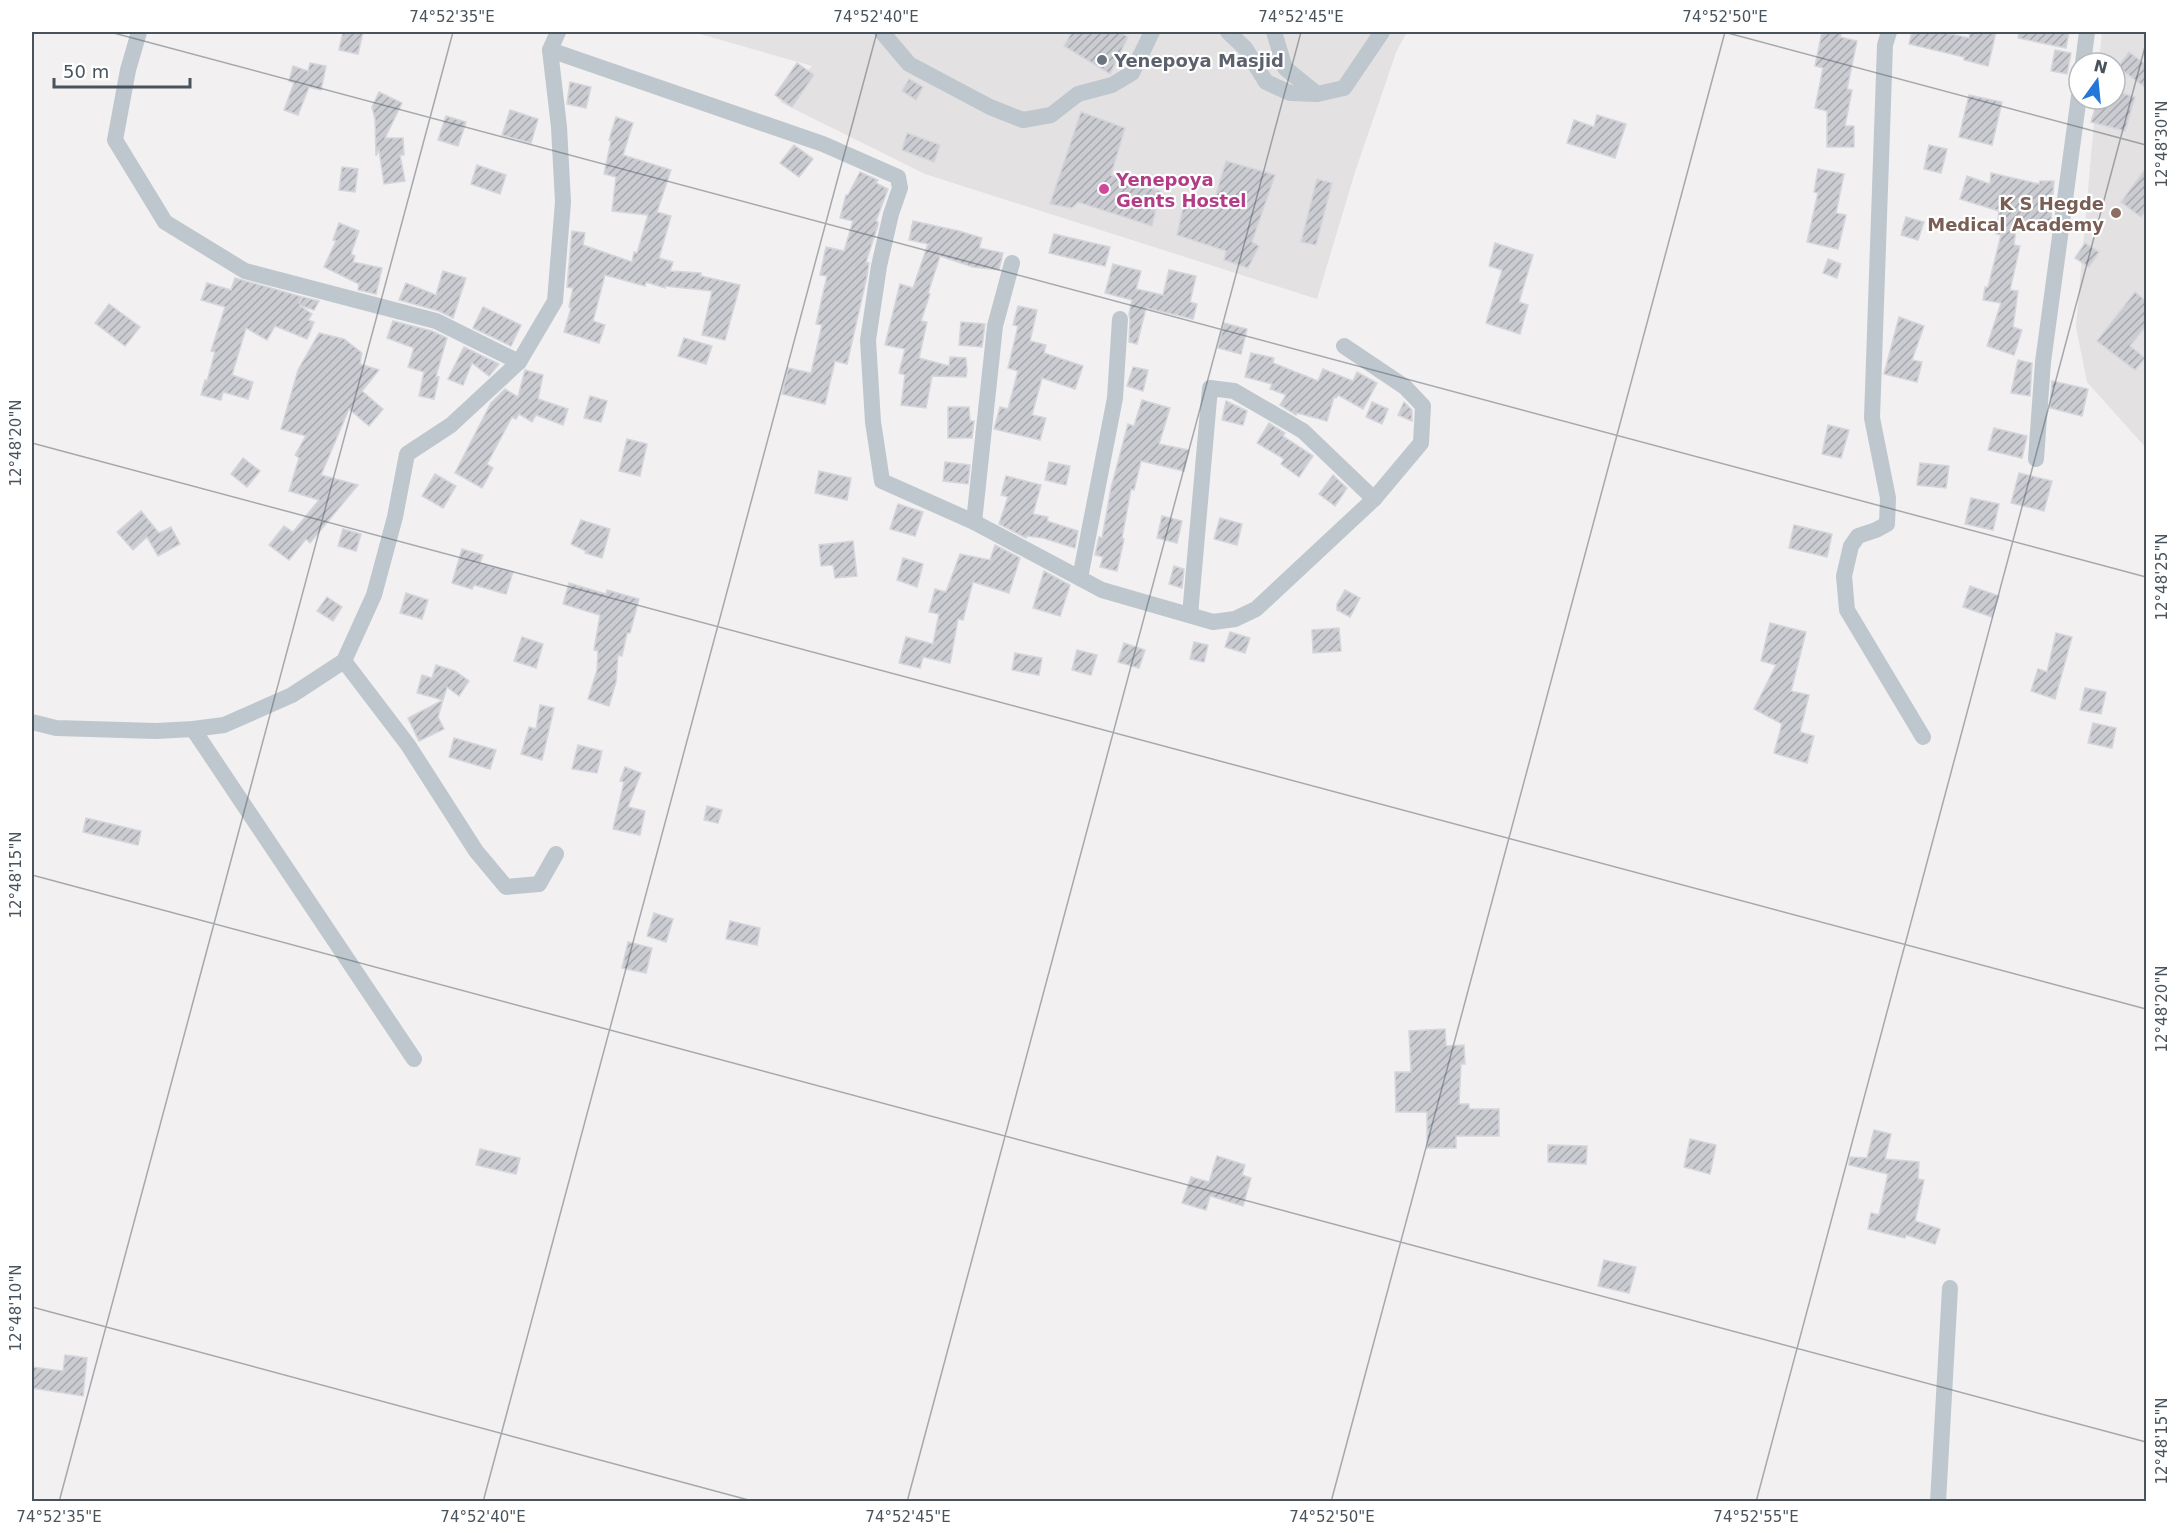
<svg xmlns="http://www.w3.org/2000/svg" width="2178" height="1533" viewBox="0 0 2178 1533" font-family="'DejaVu Sans',sans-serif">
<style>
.education{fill:#e3e1e1}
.building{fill:url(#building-hatch);stroke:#d4d6db;stroke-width:1.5}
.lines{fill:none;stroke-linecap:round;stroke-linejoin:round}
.street{stroke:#bec7ce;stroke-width:16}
.ticks{fill:none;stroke:#48535c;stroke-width:1.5;stroke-opacity:0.45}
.worship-dot{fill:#6b7280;stroke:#fff;stroke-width:2}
.hotel-dot{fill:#d1479c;stroke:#fff;stroke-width:2}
.education-dot{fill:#8d6e63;stroke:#fff;stroke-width:2}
.labels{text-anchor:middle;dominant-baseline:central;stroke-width:4.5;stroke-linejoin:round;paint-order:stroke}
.worship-label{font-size:18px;font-weight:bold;fill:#5b616d;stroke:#fff;text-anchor:start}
.hotel-label{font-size:18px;font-weight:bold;fill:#b23c85;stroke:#fff;text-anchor:start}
.education-label{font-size:18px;font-weight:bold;fill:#785e54;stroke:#fff;text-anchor:end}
.neatline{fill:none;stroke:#48535c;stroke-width:2}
.ticks-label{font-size:15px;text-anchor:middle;fill:#48535c}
</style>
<defs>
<pattern id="building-hatch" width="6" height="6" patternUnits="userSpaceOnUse" patternTransform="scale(1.5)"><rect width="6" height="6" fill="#caccd2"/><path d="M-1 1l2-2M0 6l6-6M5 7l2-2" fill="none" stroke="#a6a8ae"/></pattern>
</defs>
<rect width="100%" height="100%" fill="#f2f0f0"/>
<g class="education">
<path d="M693,32H1407L1397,50L1355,172L1317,299L925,174L780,102L812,66Z"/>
<path d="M2102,32H2146V448L2087,382L2076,327L2096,99H2115V63H2099Z"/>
</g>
<g class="building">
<path d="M343,32H363L358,54L339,50Z"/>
<path d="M1072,32H1120L1128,37L1110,74L1064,46Z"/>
<path d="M1822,32H1842L1840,37L1857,41L1847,89L1852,90L1845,126H1854V147H1827V111L1815,108L1823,68L1815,66Z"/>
<path d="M1912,32H1942L1969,38L1970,32H1996L1988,66L1964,60V57L1909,44Z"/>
<path d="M2019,32H2069L2066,48L2018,38Z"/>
<path d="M2055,50L2071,53L2067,74L2051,71Z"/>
<path d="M2129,52L2146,65V88L2118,67Z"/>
<path d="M310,63L326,66L321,90L309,87L298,115L284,110L294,83L289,81L293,66L308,71Z"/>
<path d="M797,63L814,75L792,107L775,95Z"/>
<path d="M909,79L923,87L916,100L902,91Z"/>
<path d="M570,82L591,87L586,108L567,104Z"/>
<path d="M2115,91L2135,97L2125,131L2091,122L2098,99H2115Z"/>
<path d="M379,92L402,103L385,138H403L404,155H400L405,181L384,184L379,150L376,156L375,119L372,107Z"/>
<path d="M1969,95L2002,102L1992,145L1959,137Z"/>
<path d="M510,110L538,119L531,143L502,135Z"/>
<path d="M1081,112L1125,128L1111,175L1160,191L1152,226L1078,202L1072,208L1050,204Z"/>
<path d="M1597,115L1626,124L1615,158L1567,143L1574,120L1594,127Z"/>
<path d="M446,116L466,122L458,146L438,140Z"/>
<path d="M616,117L633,123L623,155L671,170L657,212L671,216L659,258L673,262L670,271L701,273V276L740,285L725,340L702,335L712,291L665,286V288L646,282L645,286L605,275L593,321L605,325L599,343L564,332L571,308L569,307L573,288L567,287L572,231L585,233L583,245L632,262L634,252L637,253L648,215L612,211L616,177L604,174L611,141L609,140Z"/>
<path d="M907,133L940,145L934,162L902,150Z"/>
<path d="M794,145L813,159L799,177L780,163Z"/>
<path d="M1929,145L1947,149L1941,173L1924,169Z"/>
<path d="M1226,161L1275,175L1252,242L1259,246L1248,268L1224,260L1226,251L1177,235L1185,199L1212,208Z"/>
<path d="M477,165L506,175L500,194L471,184Z"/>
<path d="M342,167L358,169L355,192L339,190Z"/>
<path d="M2146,168V210L2141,217L2121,202Z"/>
<path d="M1818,169L1844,174L1836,213L1846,215L1838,249L1807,242L1818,193L1814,192Z"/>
<path d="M860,172L878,180L876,183L888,189L876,221L878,222V225L866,262L869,263L867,276L847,364L835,361L825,404L782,394L788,368L811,373L822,325L816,324L827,276L820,275L826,247L844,251L853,221L840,218L846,195H848Z"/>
<path d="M1991,173L2039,184L2040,181H2054L2051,221L2017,220L2014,245L2020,246L2010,290L2018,291L2013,327L2022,330L2014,355L1987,346L2001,303L1983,300L1985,287H1988L2001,235L1996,234L1999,211L1960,199L1967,176L1990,184Z"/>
<path d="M1317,179L1332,183L1316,245L1301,242Z"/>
<path d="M1906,217L1924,222L1918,240L1901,235Z"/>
<path d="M913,221L959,231L982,238L979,248L1003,253L999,270L973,267L940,256L928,293L930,294L921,321L927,322L919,358L949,366L950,357L966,358L967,371L966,377L932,376L926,408L901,405L905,375L899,373L905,349L885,345L900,284L913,288L928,244L909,240Z"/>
<path d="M339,223L359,231L351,254L355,256L353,262L382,268L376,294L358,290L359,284L324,267L336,241L333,240Z"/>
<path d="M1054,234L1110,247L1105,266L1049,253Z"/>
<path d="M1495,243L1533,255L1519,302L1528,305L1520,334L1486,323L1502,270L1489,266Z"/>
<path d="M2085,243L2099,252L2089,267L2075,258Z"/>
<path d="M1828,259L1841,264L1837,278L1823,273Z"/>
<path d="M1113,264L1141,271L1136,289L1163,295L1169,270L1196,276L1190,302L1197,304L1193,319L1146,308L1137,344L1129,342L1130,320L1129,314L1132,300L1105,293Z"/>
<path d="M443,271L466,278L453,318L439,311L399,300L406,283L436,295Z"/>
<path d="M235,278L299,296L302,297L299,304L303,297L319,301L314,310L299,305L312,314L308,320L314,322L307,339L275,326L267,340L246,328L232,375L253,382L248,399L223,392L221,400L201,395L205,380L207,381L215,352L211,351L225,307L201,300L207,283L231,290Z"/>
<path d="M2135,292L2146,301V326L2130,346L2145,358L2135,370L2097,341Z"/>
<path d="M109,304L140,327L125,346L95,323Z"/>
<path d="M1018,306L1037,310L1030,341L1046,345L1044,353L1083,366L1075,389L1042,378L1032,415L1046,418L1040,440L994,429L1000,407L1008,409L1018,371L1008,368L1018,326L1013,325Z"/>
<path d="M483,307L521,325L511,346L473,328Z"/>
<path d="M1899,317L1924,326L1912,360L1922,362L1917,382L1884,374Z"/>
<path d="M393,321L432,331L447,338L436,376L439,377L434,399L419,396L424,372L408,367L414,348L387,338Z"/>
<path d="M961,322L985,324L982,347L959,345Z"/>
<path d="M1224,323L1247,329L1241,354L1218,348Z"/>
<path d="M319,333L344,339L362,353L360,364L379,370L362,391L383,409L369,426L349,409L321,475L358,485L310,543L306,539L289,560L269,545L284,526L293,532L319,500L289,491L299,458L295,455L306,436L281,429L298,370Z"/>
<path d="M684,338L712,346L706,364L678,356Z"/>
<path d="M464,347L499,364L489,376L472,363L463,385L448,379Z"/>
<path d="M1251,353L1274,358L1273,363L1318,381L1323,369L1353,381L1357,372L1377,383L1363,409L1338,395L1336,398L1334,397L1327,421L1297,413L1296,415L1280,405L1286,395L1270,389L1272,384L1245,377Z"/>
<path d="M2018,360L2032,363L2030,396L2011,393Z"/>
<path d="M1133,367L1148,370L1143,391L1127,386Z"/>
<path d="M525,370L543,375L538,399L568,409L563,425L536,415L532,422L519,414L516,419L512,417L487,464L493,468L482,488L455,473L491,403L505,389L518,397Z"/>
<path d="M2052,381L2088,389L2082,416L2050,408Z"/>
<path d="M590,396L607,401L601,422L584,418Z"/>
<path d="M1142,400L1170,408L1159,444L1189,450L1184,471L1141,461L1134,490L1131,489L1122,538L1124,539L1117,571L1100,567L1103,557L1095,555L1099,537L1102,538L1111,488L1128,424L1134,426Z"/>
<path d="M1226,401L1247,411L1243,425L1222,420Z"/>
<path d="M1372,402L1388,409L1382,424L1366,417Z"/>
<path d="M1404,402L1412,410V421L1398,415Z"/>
<path d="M948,407H969L970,421H974L972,438H948Z"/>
<path d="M1269,423L1285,433L1283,436L1313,456L1299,477L1281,464L1284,459L1257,443Z"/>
<path d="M1828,425L1849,430L1841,458L1822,454Z"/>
<path d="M1994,428L2027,436L2022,458L1988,450Z"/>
<path d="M627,439L647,444L640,476L619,471Z"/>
<path d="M243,458L260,471L247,487L231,474Z"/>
<path d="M945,462L970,465L968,484L943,481Z"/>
<path d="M1049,462L1070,466L1066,485L1045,480Z"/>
<path d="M1920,463L1949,466L1946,488L1917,485Z"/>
<path d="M819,471L851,478L847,500L815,493Z"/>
<path d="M2019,473L2052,481L2044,511L2011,503Z"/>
<path d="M435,474L456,486L443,508L422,496Z"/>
<path d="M1333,475L1347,488L1335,506L1319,494Z"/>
<path d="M1006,476L1041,485L1033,514L1048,517L1047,521L1078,531L1075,548L1043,538L1027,536L1026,538L999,524L1008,497L1001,495Z"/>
<path d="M1971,498L1999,504L1993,530L1965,524Z"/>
<path d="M898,504L923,512L915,536L890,529Z"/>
<path d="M141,511L159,533L171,527L180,544L158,556L147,537L133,550L117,532Z"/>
<path d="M1162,516L1182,521L1177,543L1157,538Z"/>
<path d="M1220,518L1242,524L1237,545L1214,539Z"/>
<path d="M581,520L610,529L602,558L585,553L586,551L571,544Z"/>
<path d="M1794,525L1832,534L1827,557L1789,548Z"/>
<path d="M343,529L361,534L356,551L338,546Z"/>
<path d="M853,541L857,576L835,578L833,565L821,566L819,545Z"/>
<path d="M995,545L1020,558L1009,593L973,582L963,620L958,619L950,663L923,657L920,668L899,663L906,637L933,644L939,614L929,612L935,589L946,592L960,554L990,560Z"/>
<path d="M462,549L483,555L480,563L513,572L506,594L474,585L472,589L452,583Z"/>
<path d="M903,558L923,564L917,587L897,580Z"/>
<path d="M1174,566L1184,569L1182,588L1169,584Z"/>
<path d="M1044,571L1070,585L1060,616L1033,608Z"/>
<path d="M569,583L606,594L607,590L639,599L630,633H627L622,656L618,655L616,682L609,706L588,699L597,670L598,651L594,650L600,615L563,604Z"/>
<path d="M1970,586L1999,596L1992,617L1963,607Z"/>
<path d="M1345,590L1360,598L1350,617L1337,610V604Z"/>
<path d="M406,593L428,600L422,619L400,613Z"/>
<path d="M327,597L342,607L333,621L317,611Z"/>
<path d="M1770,623L1806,632L1791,691L1809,695L1800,732L1814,736L1807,763L1774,753L1782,724L1754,709L1776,665L1761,661Z"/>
<path d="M1339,628L1341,651L1313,653L1312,630Z"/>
<path d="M1230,632L1250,638L1245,653L1225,647Z"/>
<path d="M2056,633L2072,637L2055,699L2031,691L2038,669L2047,672Z"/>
<path d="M522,637L543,644L536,668L514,661Z"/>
<path d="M1194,642L1208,645L1204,662L1190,659Z"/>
<path d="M1124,643L1145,650L1139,668L1118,662Z"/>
<path d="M1077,650L1097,655L1091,675L1072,670Z"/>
<path d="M1015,653L1042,658L1039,675L1012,670Z"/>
<path d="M436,665L455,671L469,681L459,696L447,687L443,700L417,693L422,675L432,678Z"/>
<path d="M2085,688L2106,692L2101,714L2080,710Z"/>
<path d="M443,700L438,717L444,729L419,741L408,718Z"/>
<path d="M540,705L554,708L542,760L521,754L529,727L536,729Z"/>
<path d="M2093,723L2116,728L2112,748L2088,743Z"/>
<path d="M454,738L496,750L490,769L449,757Z"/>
<path d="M578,745L602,751L597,773L572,769Z"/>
<path d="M625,767L641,773L628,807L645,811L640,835L613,829L624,782L620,781Z"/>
<path d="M707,806L722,810L718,823L704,820Z"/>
<path d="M86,818L141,831L138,845L83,832Z"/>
<path d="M654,913L673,919L666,942L647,936Z"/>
<path d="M730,921L760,928L757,945L726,939Z"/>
<path d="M628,942L652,948L646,973L622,968Z"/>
<path d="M1445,1029L1446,1046L1464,1045L1465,1064H1461L1459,1104H1469V1109H1499V1136H1456V1148H1427V1112H1396L1395,1072H1411L1409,1031Z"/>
<path d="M1874,1130L1891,1134L1885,1159L1919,1162L1918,1179L1924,1180L1915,1221L1940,1229L1935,1244L1906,1235L1905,1238L1868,1229L1871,1213L1879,1215L1888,1174L1849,1165L1850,1157L1867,1158Z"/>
<path d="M1690,1139L1716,1145L1710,1174L1684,1167Z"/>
<path d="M1548,1145L1587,1146L1586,1164L1548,1162Z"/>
<path d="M480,1149L520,1158L516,1174L476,1165Z"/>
<path d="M1217,1156L1245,1165L1242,1175L1251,1178L1243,1206L1210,1196L1206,1210L1182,1203L1191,1177L1209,1182Z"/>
<path d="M1604,1260L1636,1267L1629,1293L1598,1286Z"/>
<path d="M65,1355L87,1358L83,1396L32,1388V1367L63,1371Z"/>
</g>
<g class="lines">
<g class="street">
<path d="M139,32L128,70L115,140L165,222L245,271L436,321L519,362"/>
<path d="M882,32L909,64L990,107L1023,120L1051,115L1078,94L1112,85L1132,73L1152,32"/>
<path d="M1228,32L1245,48L1266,82L1290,93L1317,94"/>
<path d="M1274,32L1285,68L1317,94L1344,88L1382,32"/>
<path d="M1889,32L1885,45L1872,418L1888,498L1887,524L1876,530L1858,536L1851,546L1844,576L1847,610L1923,737"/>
<path d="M550,50L823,144L898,177L900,188L891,214L879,266L868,340L873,422L882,481L974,522L1102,590L1213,622L1235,619L1256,609L1374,499L1421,443L1423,406L1405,387L1344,346"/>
<path d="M2083,63L2087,32"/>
<path d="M2036,459L2043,362L2079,96"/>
<path d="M974,522L995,326L1012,263"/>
<path d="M1080,578L1115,398L1120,319"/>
<path d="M1190,615L1210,388L1234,391L1303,431L1374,499"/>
<path d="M344,661L408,745L476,851L506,887L539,884L556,854"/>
<path d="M32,722L56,728L156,731L193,729L224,725L292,695L344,661L374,595L395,517L407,454L451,425L519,362L555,301L563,202L559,127L550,50L558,32"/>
<path d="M193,729L414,1059"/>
<path d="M1938,1502L1950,1288"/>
</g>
</g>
<path class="ticks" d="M110,32L2146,577M1724,32L2146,145M32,443L2146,1009M32,875L2146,1442M32,1307L756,1502M59,1502L453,32M483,1502L877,32M907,1502L1301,32M1331,1502L1725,32M1756,1502L2146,43"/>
<circle class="worship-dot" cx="1102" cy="60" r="6"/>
<circle class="hotel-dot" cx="1104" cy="189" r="6"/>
<circle class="education-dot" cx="2116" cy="213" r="6"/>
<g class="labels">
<g class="worship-label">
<text x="1114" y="60">Yenepoya Masjid</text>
</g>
<g class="hotel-label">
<text x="1116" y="179">Yenepoya<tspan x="1116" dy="21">Gents Hostel</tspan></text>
</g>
<g class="education-label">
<text x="2104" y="203">K S Hegde<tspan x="2104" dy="21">Medical Academy</tspan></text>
</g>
</g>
<rect width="2178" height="1533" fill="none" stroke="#ffffff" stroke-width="66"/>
<g transform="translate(2097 81) rotate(15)"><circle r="28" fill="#ffffff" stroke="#b6babe" stroke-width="1.5"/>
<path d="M0-4.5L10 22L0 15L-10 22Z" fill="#2377d9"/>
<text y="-9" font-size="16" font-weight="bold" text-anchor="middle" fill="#48535c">N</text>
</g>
<path d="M54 78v9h136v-9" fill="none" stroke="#48535c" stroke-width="3"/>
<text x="63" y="78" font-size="18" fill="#48535c" stroke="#ffffff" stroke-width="4.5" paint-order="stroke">50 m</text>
<rect x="33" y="33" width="2112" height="1467" class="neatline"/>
<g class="ticks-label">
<text x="452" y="22">74°52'35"E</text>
<text x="876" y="22">74°52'40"E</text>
<text x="1301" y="22">74°52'45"E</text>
<text x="1725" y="22">74°52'50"E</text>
<text transform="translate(2162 144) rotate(-90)" y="5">12°48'30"N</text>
<text transform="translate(16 443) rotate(-90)" y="5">12°48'20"N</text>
<text transform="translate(2162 577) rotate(-90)" y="5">12°48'25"N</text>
<text transform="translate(16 875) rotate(-90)" y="5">12°48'15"N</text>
<text transform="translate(2162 1009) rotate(-90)" y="5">12°48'20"N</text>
<text transform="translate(16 1308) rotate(-90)" y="5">12°48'10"N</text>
<text transform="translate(2162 1441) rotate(-90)" y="5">12°48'15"N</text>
<text x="59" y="1522">74°52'35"E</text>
<text x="483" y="1522">74°52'40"E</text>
<text x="908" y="1522">74°52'45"E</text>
<text x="1332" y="1522">74°52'50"E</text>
<text x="1756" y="1522">74°52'55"E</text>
</g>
</svg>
